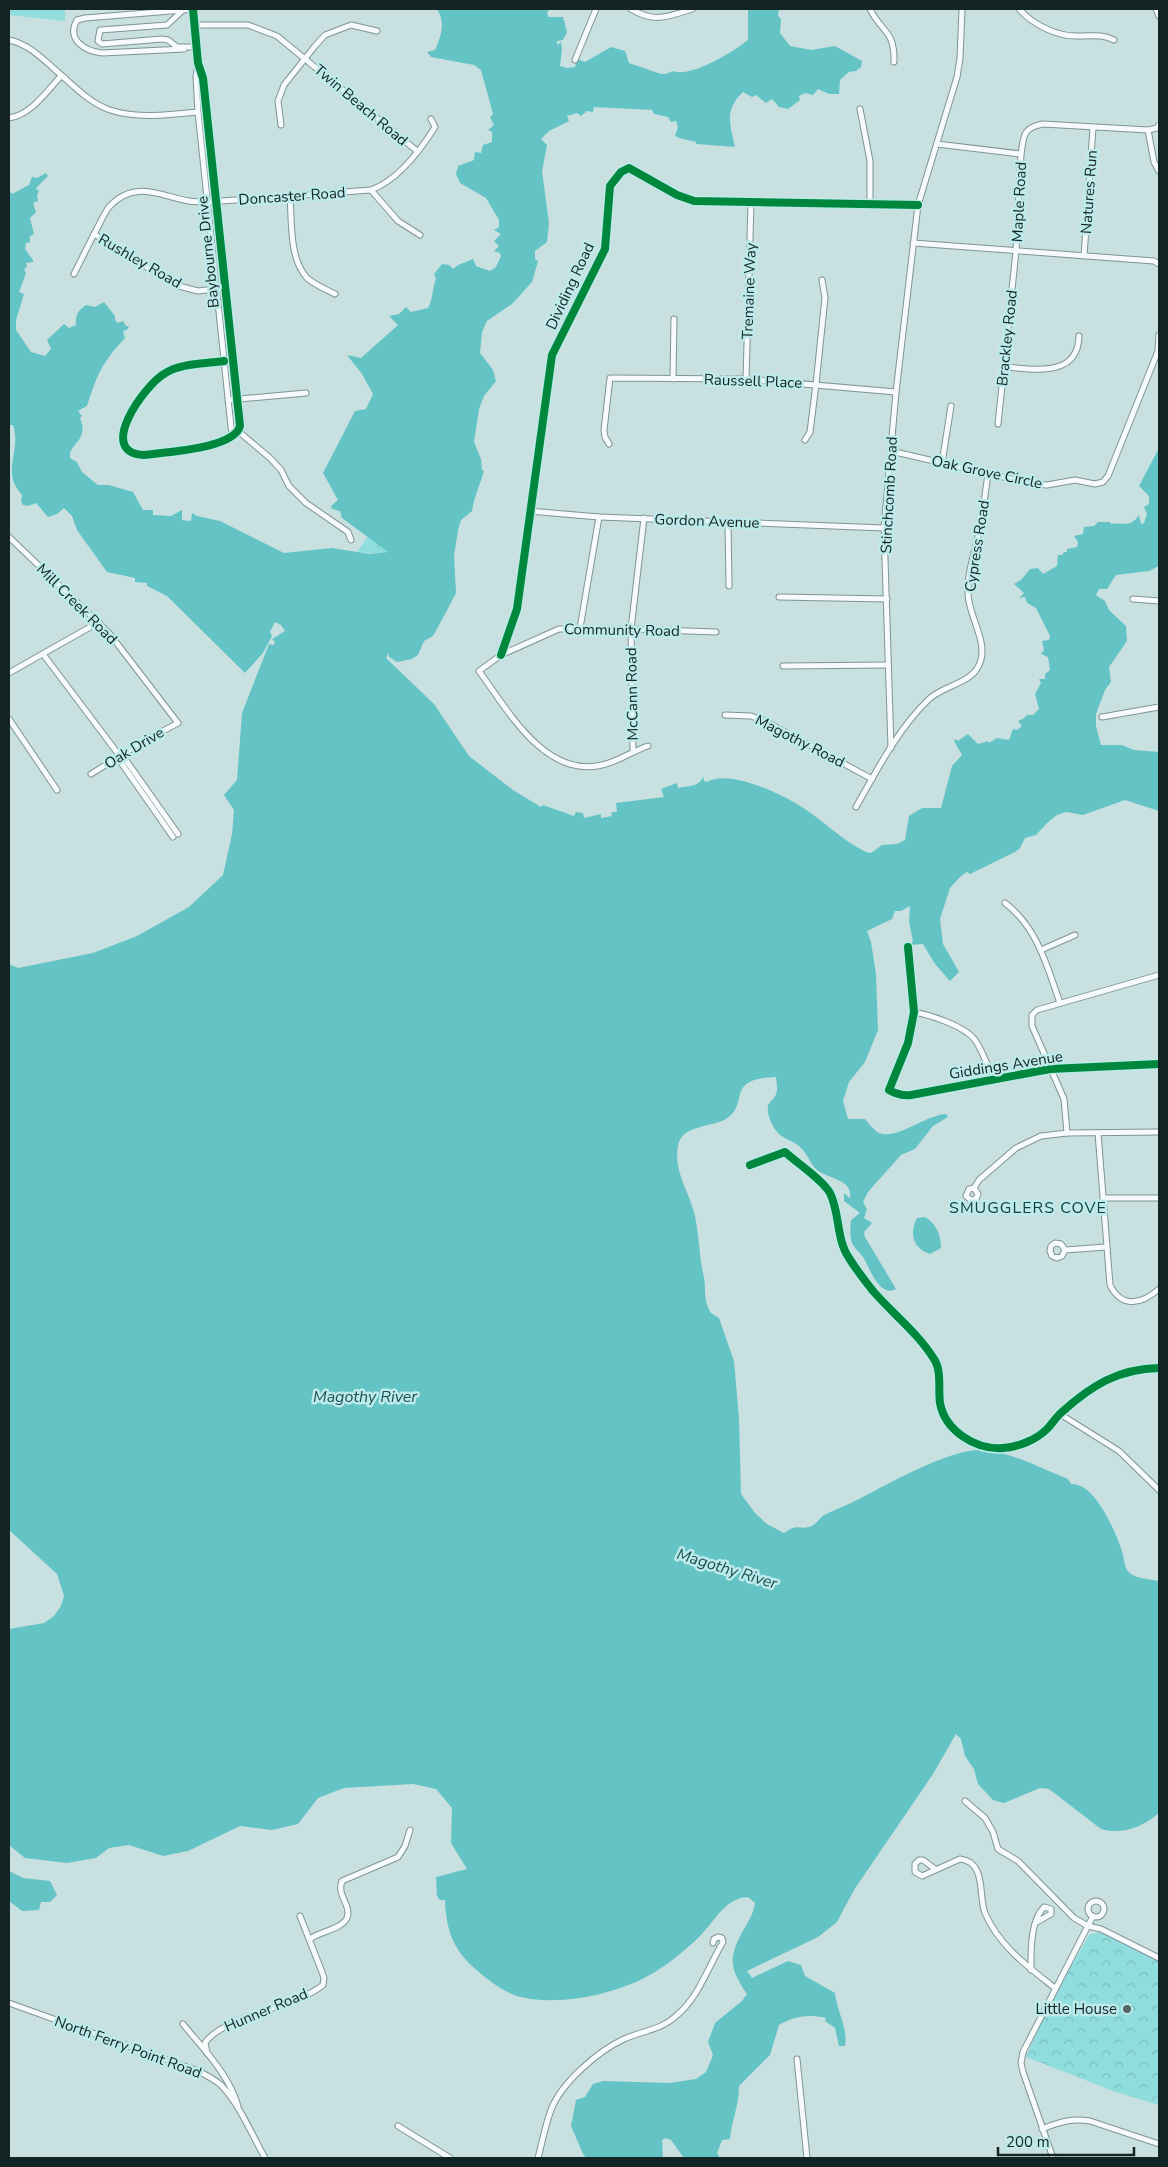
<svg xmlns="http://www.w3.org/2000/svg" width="1168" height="2167" viewBox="0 0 1168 2167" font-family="'Nunito Sans',sans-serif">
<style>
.park{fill:url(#park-crowns)}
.pitch{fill:#90ddde}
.water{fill:#64c4c5}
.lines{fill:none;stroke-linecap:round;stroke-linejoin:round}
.minor-casing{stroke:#809494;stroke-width:7}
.minor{stroke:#f7fafa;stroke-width:5}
.cycleway-casing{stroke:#bdeaea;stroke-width:11}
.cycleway{stroke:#00873e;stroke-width:8}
.poi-dot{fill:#526666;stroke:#bdeaea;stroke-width:2}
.labels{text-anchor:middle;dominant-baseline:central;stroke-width:5;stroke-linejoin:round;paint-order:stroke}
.street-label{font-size:15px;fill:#132424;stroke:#bdeaea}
.poi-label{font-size:15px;fill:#132424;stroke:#bdeaea;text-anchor:end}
.neighbourhood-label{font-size:16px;letter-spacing:1px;fill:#164040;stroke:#bdeaea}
.water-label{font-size:16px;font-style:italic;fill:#1c5051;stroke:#bdeaea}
</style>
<defs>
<pattern id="park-crowns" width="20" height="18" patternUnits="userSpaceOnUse" patternTransform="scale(1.25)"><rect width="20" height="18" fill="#90ddde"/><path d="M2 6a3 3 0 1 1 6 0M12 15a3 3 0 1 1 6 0" fill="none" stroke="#7bbebe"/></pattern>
</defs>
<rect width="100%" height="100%" fill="#c8e0e0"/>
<g class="park">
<path d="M368,536L389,551L379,554L357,552Z"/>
<path d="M1102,1932L1159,1960V2105L1113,2091L1026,2057L1053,1996L1090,1934Z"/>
</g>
<path class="pitch" d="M9,9H65V21L9,15Z"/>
<g class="water">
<path d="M437,9H549L547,14L549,17H563L567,32L563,40L557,41V45L561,42L562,49L560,66L567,68L575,67L577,59L585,62L611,47L625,51L629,63L661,74H666L673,71C691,78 733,52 748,40V9H779L778,16L781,19L780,33L790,46L811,50L835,46L862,61L861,67L856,71L849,72L840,80L839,94H829L818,89L813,95L805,93L799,96L800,100L788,109L779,107L772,99L766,103L756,95L752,97L743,92C724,110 730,124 735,147L696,144V142L679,138L675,136L678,127L676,121L671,122L668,117L654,114L652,110L594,107L593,112L587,111L581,116L577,113L567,116L569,121L549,131L541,139L547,145L542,171L549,223L547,242L535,251V259L538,261L532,282L512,304L487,321L482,332L480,353L493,370L496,381L484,396L479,409L474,442L481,459L482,470L484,471C480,485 474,497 472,511L461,520L458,530L454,556L456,593L444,616L433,636L424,641L418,655L412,659L397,662L389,657V653L386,658L434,704L469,756L513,790L541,807L543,805L574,816L576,812L583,813L584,818L601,814V818L612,816L611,812H617L616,803L664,797L661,789L677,783L678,788C688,786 700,787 703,776L704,781L707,782C728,769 777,792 797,804C821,818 841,840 866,852L871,853L882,845L897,844L905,840L909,816L922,808H941L952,766L962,755L954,741L956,739L958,741L968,734L978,744L988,741L989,743L997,738L1009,740L1013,729L1017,730L1022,726L1018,721L1023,719L1027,715H1033L1039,709L1035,694L1041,683L1039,679H1045V674L1050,670L1048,657L1041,654L1044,650L1042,641L1049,640L1050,636L1036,608L1027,603L1025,597L1019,598L1024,593L1014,584L1021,580L1030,569L1038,568L1043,574L1057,566L1058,555H1062L1064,552H1067V549L1077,547L1078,542L1074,536L1083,534L1084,527L1094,526L1098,522H1110L1111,524C1123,522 1131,528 1139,515L1141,524L1144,523L1147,514L1144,507L1149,504V496L1139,486L1159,448V566L1149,571L1116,575L1107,589H1099L1096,595L1105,601L1109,610L1126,626L1127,641L1109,667L1111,682L1105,690L1096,714V726L1101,745H1122L1134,750L1159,752V811L1125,800L1083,815L1066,812L1057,815L1047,823L1036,835L1025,838L1020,848L1015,852L970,874L967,872L961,876L950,888L940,919L943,944L959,972L950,981L935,964L923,944L910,945V943L913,942L909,921L910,906L901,911H895L892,919L867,931L871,942L876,974L878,1030L865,1062L849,1082L843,1101L848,1119H865C869,1123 873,1130 879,1133C897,1140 926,1115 946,1114L948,1117L933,1126L915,1149L901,1155L868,1192L863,1202L867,1209L864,1218L872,1223L864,1232L865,1237L896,1289C879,1298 870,1268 863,1257C859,1251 853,1248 851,1240C850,1234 850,1227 851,1220L860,1213L844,1201V1193L850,1198C853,1179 828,1179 817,1170C810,1164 808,1154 801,1148C790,1137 780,1141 772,1124C769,1117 767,1113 768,1105C778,1094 778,1093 776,1077C723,1079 751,1103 726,1119C712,1127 681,1125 678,1146C673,1171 690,1193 695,1216C699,1235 699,1254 703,1273C707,1287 702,1298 711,1313L719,1318L734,1361L739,1418L741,1494L755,1513L767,1524L784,1533C799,1522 799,1531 812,1526C817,1523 821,1516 826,1514C834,1510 843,1507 851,1503C882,1488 950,1447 985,1450C1013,1453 1042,1469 1068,1479L1071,1484C1095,1482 1116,1533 1122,1551C1124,1557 1124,1565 1127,1570C1133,1579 1150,1579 1159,1581V1813C1143,1827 1122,1835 1101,1829L1049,1789L1040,1788L1004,1803L993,1800L978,1784L974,1769L965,1756L961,1739L956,1734L933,1774L854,1890L837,1922L818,1937L747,1971L752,1978L788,1961L801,1965L805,1976L835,1993C837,2012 848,2027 845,2046H839L835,2028L825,2021L826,2018C808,2014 795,2016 779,2025L770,2055L739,2086C739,2106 732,2119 730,2139L722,2140L717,2153L720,2158H684L671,2140L666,2138L662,2140L663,2158H586L583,2154L571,2126L576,2100L585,2097L593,2084L603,2081L669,2083L696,2079L706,2072L713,2055L708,2042L715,2023L742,2001L747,1994C729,1968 728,1957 744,1929C750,1919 753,1914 755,1903L748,1897C725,1898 715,1921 700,1936C687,1949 663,1969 646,1977C612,1995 559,2006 521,1997C505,1993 491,1982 479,1972C454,1952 446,1931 445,1900H440L437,1896L436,1877L467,1869L451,1843L452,1808L436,1789L413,1784L344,1788L318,1798L298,1824L272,1830L240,1826L188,1851L163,1856L129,1845L109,1848L96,1858L67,1863L25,1858L9,1845V1629L44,1623L54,1616L61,1606L64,1596L57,1574L9,1530V964L18,968L93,953L137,936L189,907L223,875L232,834L234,810L224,795L237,780L242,713L269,644L274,645L275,642L272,639L285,631L281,625L275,622L270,632L272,636L263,653L245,673L167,596L147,586V583L135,582V578L107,572L77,530L72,516L64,508L57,514L48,517L36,503L28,506L23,505L21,501L22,495C0,471 22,452 13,425H9V190L12,194L29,185L32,177L37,178L46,173L48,176L36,188L37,190H39L37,196L38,201L33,203L36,212L30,218L34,234L30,236V242L26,243L25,249L33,260V262L26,263L27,267L24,269L26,273L19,292L24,294L16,320V330L31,352L45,356L51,349L47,340L64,324L69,328L76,325C75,316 78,310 86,305L95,307L104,302L115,316V320L118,323L123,321L126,326H129L127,330L123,331L125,338C101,364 98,373 87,406L78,411L82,416L80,418C90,441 68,443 70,458L77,462L82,472L98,485H109L133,492L143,510H153V515L171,516L182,510V520L191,521L192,513L197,516L220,521L284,553L332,548L370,554L388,552L342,518L340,511L332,509L331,506L338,500L323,473L355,411L366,409L373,394L362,374L347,355L361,358L398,325L389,316L399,314L406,307L411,312L428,308C433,299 432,289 436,279L434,274L442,264L449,265L453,269L458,265L473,259L476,266L490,271L496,267L501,256L500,253L494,251L499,246L494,241L501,234L494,230L499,227V220L486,198L460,183L456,174L458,166L474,160L475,152L481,153L483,145L492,142V132L488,130L494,125L490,117L493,114L481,70L474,65L431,57L427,52L435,50C441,36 446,23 437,9Z"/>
<path d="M925,1217C936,1224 941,1234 941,1248L930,1254C913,1248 909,1234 917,1218Z"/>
<path d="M9,1871L23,1878L50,1881L57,1895L50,1902H41L39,1910L22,1911L9,1901Z"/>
</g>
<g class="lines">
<g class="minor-casing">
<g id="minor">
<path d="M193,9L198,63L203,78L240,426C234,449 165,452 144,455C95,453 145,385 164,374C180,363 205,364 224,361"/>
<path d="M193,9L183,10L167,25L100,30L98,41L102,44L162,39L168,40L177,47H197"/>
<path d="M631,9C654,23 667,17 692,9"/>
<path d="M870,9C881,32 895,30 894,62"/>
<path d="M1019,9C1033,25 1058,37 1079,36C1093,36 1102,34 1114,40"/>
<path d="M1156,9L1159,16"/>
<path d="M183,10L85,18L77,20C66,40 85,51 102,53L184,49"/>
<path d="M195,25H248L277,36L417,151"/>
<path d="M9,40C29,44 44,60 60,74C75,87 90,103 110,110C137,119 170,115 198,112"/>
<path d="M575,60L596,9"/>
<path d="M198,65L196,77L198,112L232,436"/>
<path d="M860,109L870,161V204"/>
<path d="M9,118C31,115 47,91 61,76"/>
<path d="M281,125L278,101L284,85L315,46L325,35L351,25L377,31"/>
<path d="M1148,130L1154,162L1159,171"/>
<path d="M937,144L1021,154C1024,136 1022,128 1043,124L1148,130L1157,128L1159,125"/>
<path d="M371,190L398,221L420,235"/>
<path d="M290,197C292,222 289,258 307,278C315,285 325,289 335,294"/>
<path d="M913,243L1154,261L1159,264"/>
<path d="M1084,256L1093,128"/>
<path d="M74,274L94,234"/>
<path d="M225,288L198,291L175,285L94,234C99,226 103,215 109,207C134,179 160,196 189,201C195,202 202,202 208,202L371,190C398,180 420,151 435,127L431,119"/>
<path d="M1005,367C1034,369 1078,378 1079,336"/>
<path d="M673,379L674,319"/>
<path d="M746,379L751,203"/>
<path d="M228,400L306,393"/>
<path d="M998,424L1016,251L1021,154"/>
<path d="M238,431L270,458L281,470L289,486L306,503L348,532L351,540"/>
<path d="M805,440L810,432L816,384L825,298L822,280"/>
<path d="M609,444L605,437L604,430L610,378L746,379L896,392"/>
<path d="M891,451L1033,484L1047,485L1075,480L1095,484L1103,482L1108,476L1158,351L1159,335"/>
<path d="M942,463L951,406"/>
<path d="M529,511L599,517L884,528"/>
<path d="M728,522L729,586"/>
<path d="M9,537L109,633L178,723L144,741L91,774"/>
<path d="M779,597L887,599"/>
<path d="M1133,599L1159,601"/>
<path d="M580,628L599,517"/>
<path d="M43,654L119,755L123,756L178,834"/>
<path d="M501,655L517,609L552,355L605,249L610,186L621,172L629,168L677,195L694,201L918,205"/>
<path d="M783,666L888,665"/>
<path d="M9,673L99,622"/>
<path d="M725,715L751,716L767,722L872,779"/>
<path d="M1102,717L1159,707"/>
<path d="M9,719L57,790"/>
<path d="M648,746C633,751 617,762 602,765C545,779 507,709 479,671L501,655L559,629H631L716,632"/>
<path d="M891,748L884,528L896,392L918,205L957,77L960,58L962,9"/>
<path d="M633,751L631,629L644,518"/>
<path d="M119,755L122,764L173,837"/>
<path d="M856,807C877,770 898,729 928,700C942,686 969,684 978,667C991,644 968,617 968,593C967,576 973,558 977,541C982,519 985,496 988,474"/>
<path d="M1005,903C1037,927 1047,966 1060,1003"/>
<path d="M908,947L914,1012L908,1043L889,1090C896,1094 903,1096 911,1095L1050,1069L1159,1064"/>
<path d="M1041,950L1075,935"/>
<path d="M914,1012C930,1015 965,1026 975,1040C983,1051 988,1067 993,1080"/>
<path d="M1067,1133L1064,1099L1032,1026V1015L1037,1010L1159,975"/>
<path d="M1098,1133L1110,1285C1122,1309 1142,1304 1159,1289"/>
<path d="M750,1165L785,1152C797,1163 823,1180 830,1193C840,1213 836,1239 849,1258C856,1269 865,1281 873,1291C893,1314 918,1333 934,1359C942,1371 938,1389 940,1403C945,1431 976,1450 1003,1448C1018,1447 1036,1440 1047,1429C1052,1424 1056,1417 1062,1412C1092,1385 1118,1369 1159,1368"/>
<path d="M974,1188L978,1194L976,1199L971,1200L966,1196L969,1189L974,1188L979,1180L1016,1148L1041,1136L1067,1133L1159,1132"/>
<path d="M1103,1198H1159"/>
<path d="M1065,1250L1062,1256L1057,1258L1052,1256L1050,1251L1051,1246L1055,1243L1061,1244L1065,1250L1106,1247"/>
<path d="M1060,1414L1119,1451L1159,1490"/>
<path d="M965,1801L985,1818L993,1832L998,1849L1018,1861L1074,1918L1088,1926L1101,1929L1159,1958"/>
<path d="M935,1869L923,1860H919L915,1864V1872L922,1876L960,1859C987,1862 978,1896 985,1913C999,1946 1028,1967 1055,1988"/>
<circle cx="1096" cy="1909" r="8"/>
<path d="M310,1939C320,1931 341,1930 347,1918C352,1905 336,1895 342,1881L398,1857L405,1846L410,1830"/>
<path d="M1031,1970C1031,1952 1030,1921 1044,1907L1051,1909V1914L1037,1922"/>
<path d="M9,2003L198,2071C206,2075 214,2079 221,2085C240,2105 252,2135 265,2158"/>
<path d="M183,2024C204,2050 228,2073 238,2106"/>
<path d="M207,2053L205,2043C224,2015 295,2008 323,1985L324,1978L322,1972L300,1916"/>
<path d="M797,2059L807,2158"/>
<path d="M398,2126L450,2158"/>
<path d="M1042,2129C1059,2122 1072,2118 1090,2121L1159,2144"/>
<path d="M538,2158C542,2143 545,2126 551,2110C561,2083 598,2051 624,2039C642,2031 661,2030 676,2016C699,1997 708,1967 723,1942L722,1938L718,1937L714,1939L713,1943"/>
<path d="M1053,2158L1023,2072L1021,2063L1023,2052L1093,1916"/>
</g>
</g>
<use href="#minor" class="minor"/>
<g class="cycleway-casing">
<g id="cycleway">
<path d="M193,9L198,63L203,78L240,426C234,449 165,452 144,455C95,453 145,385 164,374C180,363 205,364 224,361"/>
<path d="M501,655L517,609L552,355L605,249L610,186L621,172L629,168L677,195L694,201L918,205"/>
<path d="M908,947L914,1012L908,1043L889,1090C896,1094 903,1096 911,1095L1050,1069L1159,1064"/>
<path d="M750,1165L785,1152C797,1163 823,1180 830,1193C840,1213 836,1239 849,1258C856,1269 865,1281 873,1291C893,1314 918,1333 934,1359C942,1371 938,1389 940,1403C945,1431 976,1450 1003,1448C1018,1447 1036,1440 1047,1429C1052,1424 1056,1417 1062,1412C1092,1385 1118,1369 1159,1368"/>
</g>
</g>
<use href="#cycleway" class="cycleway"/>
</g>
<circle class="poi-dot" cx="1127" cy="2009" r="5"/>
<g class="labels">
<g class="street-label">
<text transform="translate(361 105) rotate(40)">Twin Beach Road</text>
<text transform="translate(1089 192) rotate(-86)">Natures Run</text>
<text transform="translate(292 196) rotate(-4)">Doncaster Road</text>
<text transform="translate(1019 202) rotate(-87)">Maple Road</text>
<text transform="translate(208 252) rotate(-96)">Baybourne Drive</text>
<text transform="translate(140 261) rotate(30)">Rushley Road</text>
<text transform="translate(570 286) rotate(-65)">Dividing Road</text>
<text transform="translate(749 291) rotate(-88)">Tremaine Way</text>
<text transform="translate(1007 338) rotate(-84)">Brackley Road</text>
<text transform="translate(753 381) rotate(2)">Raussell Place</text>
<text transform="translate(987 472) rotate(12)">Oak Grove Circle</text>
<text transform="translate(889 495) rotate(-87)">Stinchcomb Road</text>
<text transform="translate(707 521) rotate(2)">Gordon Avenue</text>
<text transform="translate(977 546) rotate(-81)">Cypress Road</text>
<text transform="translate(77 604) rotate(45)">Mill Creek Road</text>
<text transform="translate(622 630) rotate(1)">Community Road</text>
<text transform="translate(632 694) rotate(-91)">McCann Road</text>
<text transform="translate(800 741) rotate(27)">Magothy Road</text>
<text transform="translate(134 748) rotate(-31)">Oak Drive</text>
<text transform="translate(1006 1065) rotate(-9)">Giddings Avenue</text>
<text transform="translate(266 2010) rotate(-23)">Hunner Road</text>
<text transform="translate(128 2047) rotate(20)">North Ferry Point Road</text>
</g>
<g class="poi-label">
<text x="1117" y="2009">Little House</text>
</g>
<g class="neighbourhood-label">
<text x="1028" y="1208">SMUGGLERS COVE</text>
</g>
<g class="water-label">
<text x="365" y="1397">Magothy River</text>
<text transform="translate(727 1569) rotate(17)">Magothy River</text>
</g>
</g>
<rect width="1168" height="2167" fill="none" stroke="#132424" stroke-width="20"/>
<path d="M998 2147v8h136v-8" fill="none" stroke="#132424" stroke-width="2.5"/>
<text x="1006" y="2147" font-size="15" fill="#132424" stroke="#bdeaea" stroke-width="4" paint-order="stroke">200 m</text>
</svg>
